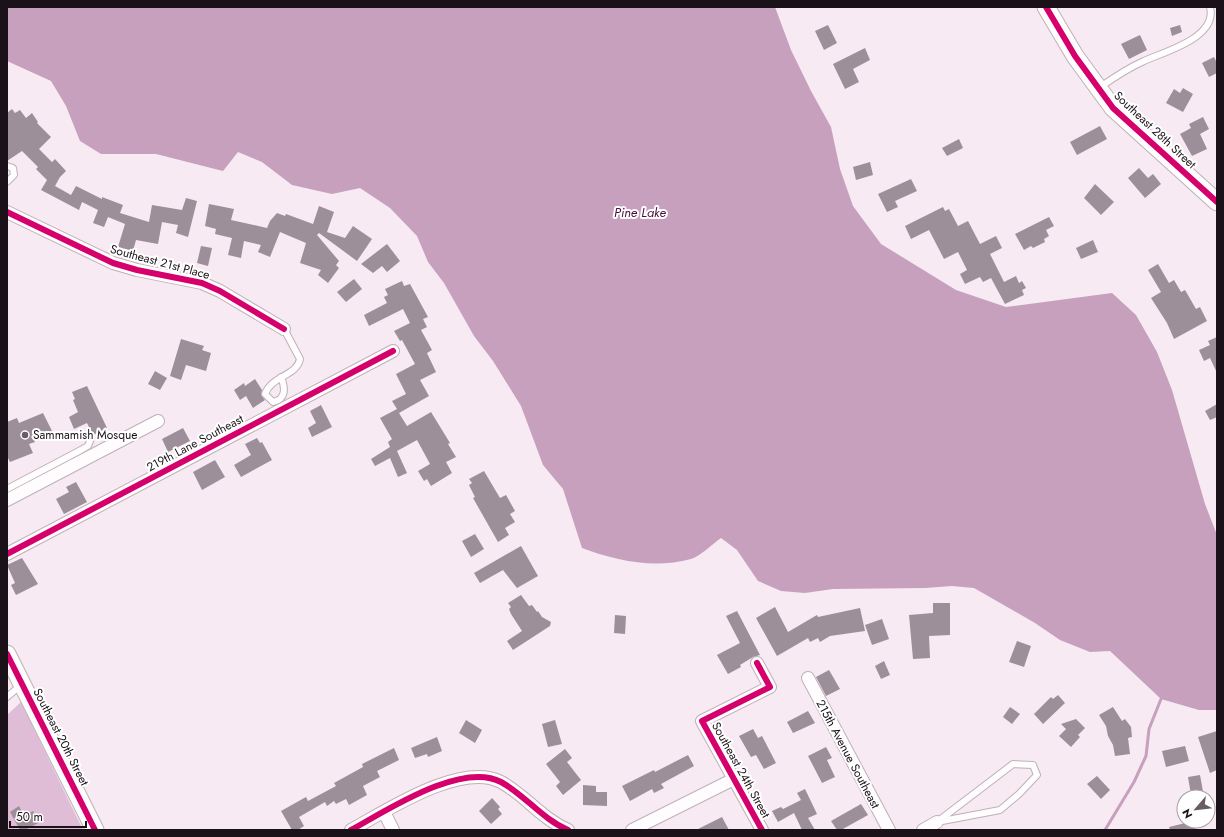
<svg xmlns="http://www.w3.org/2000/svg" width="1224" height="837" viewBox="0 0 1224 837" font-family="Jost,sans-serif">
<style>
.forest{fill:#dfbdd6}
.water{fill:#c6a0bd}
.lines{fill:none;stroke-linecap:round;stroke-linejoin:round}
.stream{stroke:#c6a0bd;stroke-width:3}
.building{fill:#9d8f9a}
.lane-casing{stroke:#bdb1b9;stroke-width:8}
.street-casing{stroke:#bdb1b9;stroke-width:14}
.secondary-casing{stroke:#bdb1b9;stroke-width:19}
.lane{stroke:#fefcfd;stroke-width:6}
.street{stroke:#fefcfd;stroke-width:12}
.secondary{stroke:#fefcfd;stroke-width:17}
.cycleway-casing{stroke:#fff;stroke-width:8}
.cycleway{stroke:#d6006c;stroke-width:6}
.poi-dot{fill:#685d65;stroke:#fff;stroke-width:1.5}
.labels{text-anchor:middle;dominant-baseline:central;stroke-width:4;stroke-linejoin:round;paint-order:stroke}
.street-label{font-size:12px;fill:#1b1118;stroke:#fff}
.poi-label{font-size:12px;fill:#1b1118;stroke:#fff;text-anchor:start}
.water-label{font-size:13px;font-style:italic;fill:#4a0d41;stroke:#fff}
</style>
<rect width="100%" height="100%" fill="#f7eaf3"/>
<path class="forest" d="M21,702L83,830H7V715Z"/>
<path class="water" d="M7,7H775L791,50L811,91L831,127L840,169L853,206L881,244L956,290L1006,307L1112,293L1136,315L1157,352L1172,390L1205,504L1217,535V710H1199L1161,699L1110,651L1090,652L1060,640L1035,623L974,588L952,586L925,588L833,589L805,593L781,591L758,581L737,550L721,538C712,544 701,556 691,559C654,569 617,561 582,548L563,489L543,465L521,406L493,361L474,336L444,283L428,262L417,236L390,208L360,188L332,194L292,185L262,162L238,152L223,171L156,154H101L80,141L66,106L51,81L7,61Z"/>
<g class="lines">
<path class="stream" d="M1105,830L1134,782L1146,756L1149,729L1161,699"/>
</g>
<g class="building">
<path d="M828,25L837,43L824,50L815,31Z"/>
<path d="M1180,25L1182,32L1172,36L1170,28Z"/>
<path d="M1140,35L1147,50L1129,59L1121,44Z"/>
<path d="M865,48L870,60L853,69L859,82L845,89L833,64Z"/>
<path d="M1214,57L1217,63V73L1209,77L1202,63Z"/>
<path d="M1183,88L1193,94L1183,112L1166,103L1174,89L1180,93Z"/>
<path d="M12,109L15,113L20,110L26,118L32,113L38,122L37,123L51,137L39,149L52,162L55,159L66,171L60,177L55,186L71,195L76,186L102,199V197L123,205L120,213L149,222L152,205L182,210L186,198L197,201L188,237L176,233L178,225L162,222L158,244L136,240L133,251L118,247L125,224L108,217L104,227L93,223L98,210L82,202L79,210L41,190L47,180L36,169L38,167L22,151L7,161V113Z"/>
<path d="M1203,117L1209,129L1200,134L1207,149L1192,156L1180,134L1191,128L1189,124Z"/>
<path d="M1100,126L1107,139L1077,155L1070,142Z"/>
<path d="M959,139L963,148L947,156L942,148Z"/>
<path d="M870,162L873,175L856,180L853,167Z"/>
<path d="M1139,168L1148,178L1153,174L1161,184L1145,198L1128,178Z"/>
<path d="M911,179L917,191L895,201L898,207L887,212L878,194Z"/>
<path d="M1095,184L1114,202L1101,215L1084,198Z"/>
<path d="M209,204L234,209L231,220L267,228L270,221L277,213L285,216L286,214L313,224L319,206L334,212L327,232L345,238L353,226L372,239L357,261L319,233L317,235L339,261L336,265L339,268L328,283L318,275L321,270L300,263L306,243L280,232L270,257L258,252L261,245L244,241L241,258L228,255L232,238L215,234L216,229L205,226Z"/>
<path d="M943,207L945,211L949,209L958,226L968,221L980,244L996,236L1002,248L990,254L1004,282L1016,276L1019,283L1022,281L1026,288L1022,290L1024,295L1005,304L991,278L983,282L980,277L965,284L960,274L967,270L958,252L944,259L929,230L911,239L905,226Z"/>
<path d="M1049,217L1054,226L1046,230L1049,236L1044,239L1045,242L1033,248L1031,246L1024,250L1015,234Z"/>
<path d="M1093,240L1098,252L1081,259L1076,248Z"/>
<path d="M387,244L400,261L387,272L382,266L373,273L361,264Z"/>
<path d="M201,246L212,248L208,266L197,263Z"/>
<path d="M1158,264L1169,283L1174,280L1181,292L1185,290L1196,309L1200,307L1207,321L1174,339L1167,323L1151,298L1161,292L1148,270Z"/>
<path d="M354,279L362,289L346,302L337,292Z"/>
<path d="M402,281L404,286L410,284L428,317L423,319L427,327L421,330L432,350L427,353L436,372L420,380L429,396L399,413L407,426L431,412L450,443L448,444L456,457L446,462L452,473L431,486L427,479L424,481L418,471L430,464L417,440L397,451L407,473L398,477L390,458L375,466L371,459L390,447L388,442L392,439L380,418L397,409L392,401L406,394L396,374L415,364L402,340L400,341L394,331L410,323L403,309L369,326L364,315L387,303L384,297L388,295L385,289Z"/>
<path d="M1217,337V373L1210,358L1204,361L1199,350L1210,345L1208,341Z"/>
<path d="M181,339L204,346L202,350L211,353L206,371L186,365L181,380L170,376Z"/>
<path d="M155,371L167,378L160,390L148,384Z"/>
<path d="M255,379L262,390L261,395L265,400L253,408L246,396L240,400L234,390L244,383L245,386Z"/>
<path d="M87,386L107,428L93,435L87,423L74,429L69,417L78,412L73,400L75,399L72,392Z"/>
<path d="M1217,404V417L1210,420L1205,411Z"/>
<path d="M321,405L332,427L312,437L308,428L316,423L310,411Z"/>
<path d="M43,413L52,431L34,439L35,442L29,444L33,453L10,462L7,456V422L17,418L19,423Z"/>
<path d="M183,428L190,441L168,452L162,439Z"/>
<path d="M257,438L260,443L262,442L272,460L241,477L234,465L251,455L245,444Z"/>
<path d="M215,460L225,477L202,490L193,472Z"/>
<path d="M484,471L500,498L506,495L515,511L510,514L515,522L505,528L509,535L498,542L473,498L475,497L469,485L472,483L469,479Z"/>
<path d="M76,482L87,502L64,514L56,499L69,492L66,487Z"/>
<path d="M475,534L484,549L471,557L462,541Z"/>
<path d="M521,546L538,576L517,588L503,570L480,583L474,573Z"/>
<path d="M22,558L38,584L16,595L11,585L15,583L7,565Z"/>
<path d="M521,595L529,606L532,605L537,612L538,611L542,617L551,622L550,626L513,650L507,641L522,631L511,614L509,609L511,607L508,603Z"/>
<path d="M933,603H950V635L929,636L930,658L913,659L909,615L933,613Z"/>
<path d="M775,607L788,632L817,615L818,617L860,608L865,631L830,636L820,642L818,638L810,642L808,638L777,656L756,618Z"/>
<path d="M737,611L760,655L753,657L740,665L741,667L728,674L717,655L740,643L726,616Z"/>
<path d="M615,615L626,616L625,634L614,633Z"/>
<path d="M882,619L889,639L872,645L865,625Z"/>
<path d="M1017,641L1031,646L1024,667L1009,662Z"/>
<path d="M884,661L890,675L881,679L875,666Z"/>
<path d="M829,670L840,689L826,696L816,677Z"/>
<path d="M1058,695L1065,703L1043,724L1034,714L1051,697L1053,699Z"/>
<path d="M1010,707L1020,714L1012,724L1003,717Z"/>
<path d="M1113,707L1122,721L1125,719L1131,727L1132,737L1128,738L1130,754L1115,756L1113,745L1108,736L1106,726L1099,715Z"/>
<path d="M808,711L815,723L793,733L787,722Z"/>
<path d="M1076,719L1085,728L1078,735L1080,737L1071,747L1059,736L1066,729L1061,724Z"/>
<path d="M466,720L482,730L475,743L459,733Z"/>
<path d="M555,720L562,744L548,747L542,724Z"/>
<path d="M753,729L758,738L762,736L776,763L764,769L756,755L751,757L739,736Z"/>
<path d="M1217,731V770L1210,773L1198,737Z"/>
<path d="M437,737L442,751L428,757L427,754L415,758L411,748Z"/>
<path d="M1185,746L1189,761L1166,767L1162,751Z"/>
<path d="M826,747L832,758L827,760L835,777L822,783L808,756Z"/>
<path d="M394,748L399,760L377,771L380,777L363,786L367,795L349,805L346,799L336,804L334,801L327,806L325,802L299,817L304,826L298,830H292L281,811L306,797L308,801L336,786L334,783L363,767L362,764Z"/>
<path d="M565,749L572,758L567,762L581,780L563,795L556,786L560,782L546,764Z"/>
<path d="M688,755L694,766L661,784L664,788L654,793L652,789L630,801L622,786L654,770L655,772Z"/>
<path d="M1200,775L1204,797H1195V794L1191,795L1188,777Z"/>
<path d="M1097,776L1110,790L1101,799L1087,784Z"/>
<path d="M583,785L596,786V792H607V806L583,805Z"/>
<path d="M805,789L817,814L808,818L815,830H802L794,813L778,822L772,811L781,807L783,809L801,800L797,793Z"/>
<path d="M492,798L500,807L498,809L502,814L491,824L479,811Z"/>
<path d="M861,804L868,815L841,830H837L831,821Z"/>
<path d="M19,806L24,816L33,811L40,822L25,830H20L10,812Z"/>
<path d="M722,817L729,830H696Z"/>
<path d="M1194,821L1196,830H1170L1169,827Z"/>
</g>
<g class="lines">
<g class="lane-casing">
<g id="lane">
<path d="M1099,88C1113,78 1128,68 1144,61C1163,52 1218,38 1210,7"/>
<path d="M7,166L13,168L14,175L7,182"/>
<path d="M281,377C285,387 287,399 273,402L265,394C271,376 297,376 300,359L284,329"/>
<path d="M7,489L79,451L88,446L90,441"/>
<path d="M7,697L21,685"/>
<path d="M1013,764L1033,765L1037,775L1019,794L1000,810L937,822Z"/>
</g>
</g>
<g class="street-casing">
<g id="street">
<path d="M7,212L113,263L137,270L202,283L220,291L284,329"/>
<path d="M7,500L158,421"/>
<path d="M7,554L393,351"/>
<path d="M757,663L770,687L702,721L762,830"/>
<path d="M808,678L889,830"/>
<path d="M384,812L393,830"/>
<path d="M351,830C386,811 461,761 501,782C525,795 542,819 568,830"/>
<path d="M632,830L734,779"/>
<path d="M923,830L937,822"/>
</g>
</g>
<g class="secondary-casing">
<g id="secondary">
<path d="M1046,7L1075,56L1113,108L1217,202"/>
<path d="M7,654L95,830"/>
</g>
</g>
<use href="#lane" class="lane"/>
<use href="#street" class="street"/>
<use href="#secondary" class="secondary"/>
<g class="cycleway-casing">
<g id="cycleway">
<path d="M1046,7L1075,56L1113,108L1217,202"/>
<path d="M7,212L113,263L137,270L202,283L220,291L284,329"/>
<path d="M7,554L393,351"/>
<path d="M7,654L95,830"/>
<path d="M757,663L770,687L702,721L762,830"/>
<path d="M351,830C386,811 461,761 501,782C525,795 542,819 568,830"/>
</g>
</g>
<use href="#cycleway" class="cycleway"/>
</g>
<circle class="poi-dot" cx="25" cy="435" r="4"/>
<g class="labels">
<g class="street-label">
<text transform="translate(1155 130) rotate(43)">Southeast 28th Street</text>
<text transform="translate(160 262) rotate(15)">Southeast 21st Place</text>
<text transform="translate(195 443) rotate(-28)">219th Lane Southeast</text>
<text transform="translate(61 737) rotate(63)">Southeast 20th Street</text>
<text transform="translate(848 754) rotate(62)">215th Avenue Southeast</text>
<text transform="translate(741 770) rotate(61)">Southeast 24th Street</text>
</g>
<g class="poi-label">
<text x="33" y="435">Sammamish Mosque</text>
</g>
<g class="water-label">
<text x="640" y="212">Pine Lake</text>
</g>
</g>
<rect width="1224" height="837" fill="none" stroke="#1b1118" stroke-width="16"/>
<g transform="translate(1196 809) rotate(242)"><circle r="19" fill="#ffffff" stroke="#a4a0a3"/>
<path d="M0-3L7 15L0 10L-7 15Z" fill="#685d65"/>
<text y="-6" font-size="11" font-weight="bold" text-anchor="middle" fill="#1b1118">N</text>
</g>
<path d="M10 821v6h76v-6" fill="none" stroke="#1b1118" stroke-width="2"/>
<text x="16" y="821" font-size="12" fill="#1b1118" stroke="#ffffff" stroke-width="3" paint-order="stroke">50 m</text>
</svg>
